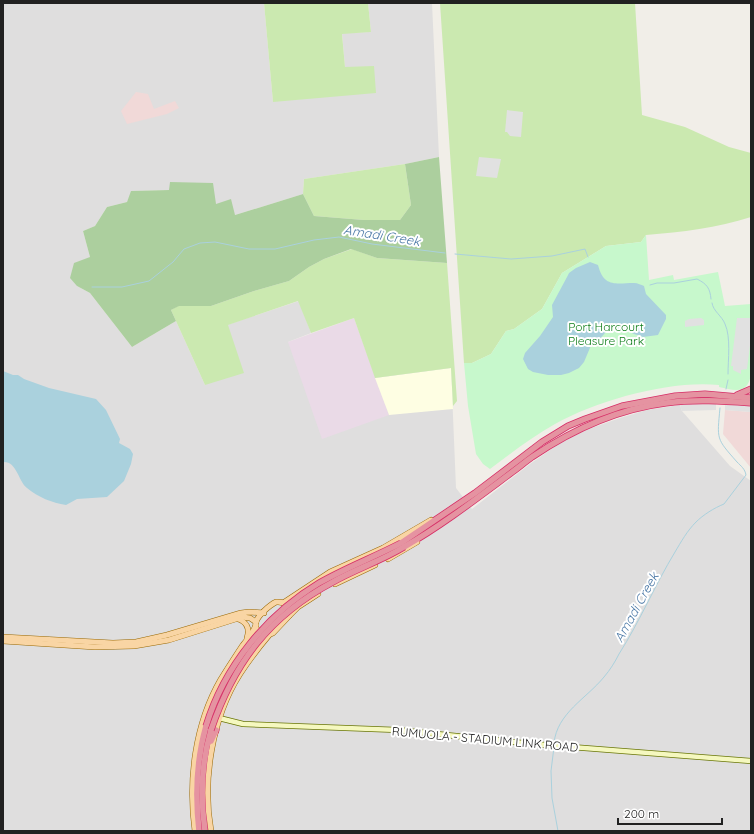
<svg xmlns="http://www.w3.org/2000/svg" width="754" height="834" viewBox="0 0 754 834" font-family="Quicksand,sans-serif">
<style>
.residential{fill:#dfdede}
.commercial{fill:#f1d9d8}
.industrial{fill:#eadae7}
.education{fill:#fefee3}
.grass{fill:#cbe9b0}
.forest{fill:#accf9e}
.park{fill:#c7f8cc}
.parking{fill:#e1e1e1}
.water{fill:#aad1dd}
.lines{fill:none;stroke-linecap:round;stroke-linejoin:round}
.stream{stroke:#aad1dd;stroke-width:1}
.secondary-casing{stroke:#6a7708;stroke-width:6}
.primary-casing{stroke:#996905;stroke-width:6}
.highway-casing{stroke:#d62d66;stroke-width:7}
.secondary{stroke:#f5f8bf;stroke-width:4.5}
.primary{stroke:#f9d5a4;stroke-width:5}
.highway{stroke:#e593a1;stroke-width:5.5}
.highway-bridge-casing{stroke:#d62d66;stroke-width:7;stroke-linecap:butt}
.highway-bridge{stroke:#e593a1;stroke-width:5.5}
.labels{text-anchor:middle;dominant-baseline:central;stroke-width:4;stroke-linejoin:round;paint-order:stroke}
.park-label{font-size:12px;fill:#0f7e1a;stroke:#fff}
.street-label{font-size:12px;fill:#212121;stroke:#fff}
.water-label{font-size:13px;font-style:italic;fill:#4c79a7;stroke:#fff}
</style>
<rect width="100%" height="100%" fill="#f1eee8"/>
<path class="residential" d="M3,3H264L273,102L345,67L342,33L371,32L368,3H432L439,157L405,164L304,179L303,194L235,215L216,204L170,182V190L132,191L127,202L107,207L95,226L83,231L90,257L77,286L90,293L132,347L176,321L205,385L227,325L299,301L311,333L288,342L388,415L375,378L451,368L456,488L472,509L530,464L560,443L586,430L620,418L647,410L680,405L682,411L730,466L751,481V831H3Z"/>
<g class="commercial">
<path d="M136,92L148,94L154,109L175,101L179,108L167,114L127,124L121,111Z"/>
<path d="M725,410L751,412V468L723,434Z"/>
</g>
<path class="industrial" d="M354,318L389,415L322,439L288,342Z"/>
<path class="education" d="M451,368L453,409L389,415L375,378Z"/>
<g class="grass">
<path d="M264,3H368L371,32L342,34L345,67L374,66L376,93L273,102Z"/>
<path d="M440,3H635L642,115L685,127L729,147L751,153V217C717,228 682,232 646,235L641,242L606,246L562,273L542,309L514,329L506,331L491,354L472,363H464Z"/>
<path d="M405,164L411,205L400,220H364L314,216L303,194L304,179Z"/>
<path d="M352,249L377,258L447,263L457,401L453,406L451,368L375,378L354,318L311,333L298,301L228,325L244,373L205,385L171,310L178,306H211L254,291L289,281L309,267L324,259Z"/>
</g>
<path class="forest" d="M439,157L447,263L377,258L351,249L324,259L309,267L289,281L254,291L211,306H179L171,310L176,321L132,347L90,293L77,286L70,278L74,263L90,257L83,231L95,226L107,207L127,202L131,191L169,190L170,182L213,183L216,204L231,199L235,215L303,194L314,216L364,220H400L411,205L405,164Z"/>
<path class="park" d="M646,235L649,280L673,275L674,280L718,272L725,306L751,304V374C748,394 736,391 719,387V385C670,380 598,400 555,424C532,437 511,453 490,469L483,464L476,454L468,406L464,363H472L491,354L506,331L514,329L542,309L562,273L606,246L641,242Z"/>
<g class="parking">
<path d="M507,110L523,112L521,137L510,136L507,132H505Z"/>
<path d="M479,157L501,159L497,178L476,176Z"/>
<path d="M701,318L704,320V325L685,327V321L689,319Z"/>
<path d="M737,318H751V338L747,369L741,370V374L733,370V366H731Z"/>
<path d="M700,403H716V410L682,411L680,405Z"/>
<path d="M725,404L751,406V412L725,410Z"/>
</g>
<g class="water">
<path d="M590,262L598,265C604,288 616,283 634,283C638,283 641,285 644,286L646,294L666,315V319L658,335L643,337L634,334L625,330H614L605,333L598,341L592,343L584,362L579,368L569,373L561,375H548L533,372L528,369L523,359L525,353L540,336L553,317L552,305L567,277L569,273L576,268Z"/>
<path d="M3,371L13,375H18L24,379L49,388L96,399L106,410L120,439L119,443L130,449L133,454L131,464L124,481L107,497L77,499L66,505C52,503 38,497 27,488C18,481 17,461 3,462Z"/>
</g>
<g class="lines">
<g class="stream">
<path d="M455,254L511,259L552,256L585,249L588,257"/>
<path d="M650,285L657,283H674L697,279C707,284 710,288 711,299"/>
<path d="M92,287H122L149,281L173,262L184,249L200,243L215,242L249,249H275L314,240L339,237L372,244L445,253"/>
<path d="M712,303C713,311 722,316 725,324C731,337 728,360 728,374"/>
<path d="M726,389L728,380"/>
<path d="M554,743C557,713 586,699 604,677C610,670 615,662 619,654C640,621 655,585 675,552C681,542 687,531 696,522C703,515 714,508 724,504L746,475C745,469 741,466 737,462C716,438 717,440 720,408"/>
<path d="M554,747L551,771L552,798L558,831"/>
</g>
<g class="secondary-casing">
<path id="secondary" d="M219,718L243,724L398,730L533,744L751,761"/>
</g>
<g class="primary-casing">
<g id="primary">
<path d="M388,559L417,542"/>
<path d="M335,584L375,565"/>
<path d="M276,602C285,601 291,607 289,616L273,633C265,637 254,633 256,622C258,615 270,605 276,602Z"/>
<path d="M283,603L330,572L383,548L431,520"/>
<path d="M289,616L298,607L318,594"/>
<path d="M238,619C247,622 250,629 247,638"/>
<path d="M3,637L113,643L136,642L167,635L241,613L249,612L264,613"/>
<path d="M3,641L95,647L134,646L169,640L242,617L250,618L256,622"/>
<path d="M195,831C188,780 195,724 221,679C228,668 235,657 243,645C248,639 253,633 256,625"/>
<path d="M211,831C202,780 212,718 240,674C249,660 259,647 270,634"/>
</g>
</g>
<g class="highway-casing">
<g id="highway">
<path d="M737,395L751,389"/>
<path d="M401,543L475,493L542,442L568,426L585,419L622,406L675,396L705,394L751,398"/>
<path d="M404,547C441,526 476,499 511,473C518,468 525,462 532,457C572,430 618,409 666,403C695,399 723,401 751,403"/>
<path d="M211,741L216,730"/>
<path d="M199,831C195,795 196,761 206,726"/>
<path d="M205,831C200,796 201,764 211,730"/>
</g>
</g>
<use href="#secondary" class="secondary"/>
<use href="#primary" class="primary"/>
<use href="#highway" class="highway"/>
<g class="highway-bridge-casing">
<g id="highway-bridge">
<path d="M206,726C224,667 266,615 319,583C345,568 374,557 401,543"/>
<path d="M211,730C234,663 269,616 333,582C356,569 381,561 404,547"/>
</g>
</g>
<use href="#highway-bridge" class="highway-bridge"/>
</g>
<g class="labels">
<g class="park-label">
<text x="606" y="326">Port Harcourt<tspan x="606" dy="14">Pleasure Park</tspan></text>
</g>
<g class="street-label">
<text transform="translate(485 739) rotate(5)">RUMUOLA - STADIUM LINK ROAD</text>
</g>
<g class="water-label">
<text transform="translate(382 235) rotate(9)">Amadi Creek</text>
<text transform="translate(636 607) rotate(-61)">Amadi Creek</text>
</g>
</g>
<rect width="754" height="834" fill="none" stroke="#212121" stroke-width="8"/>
<path d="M618 818v6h104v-6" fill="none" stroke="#212121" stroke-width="2"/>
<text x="624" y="818" font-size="12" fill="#212121" stroke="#ffffff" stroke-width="3" paint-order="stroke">200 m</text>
</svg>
